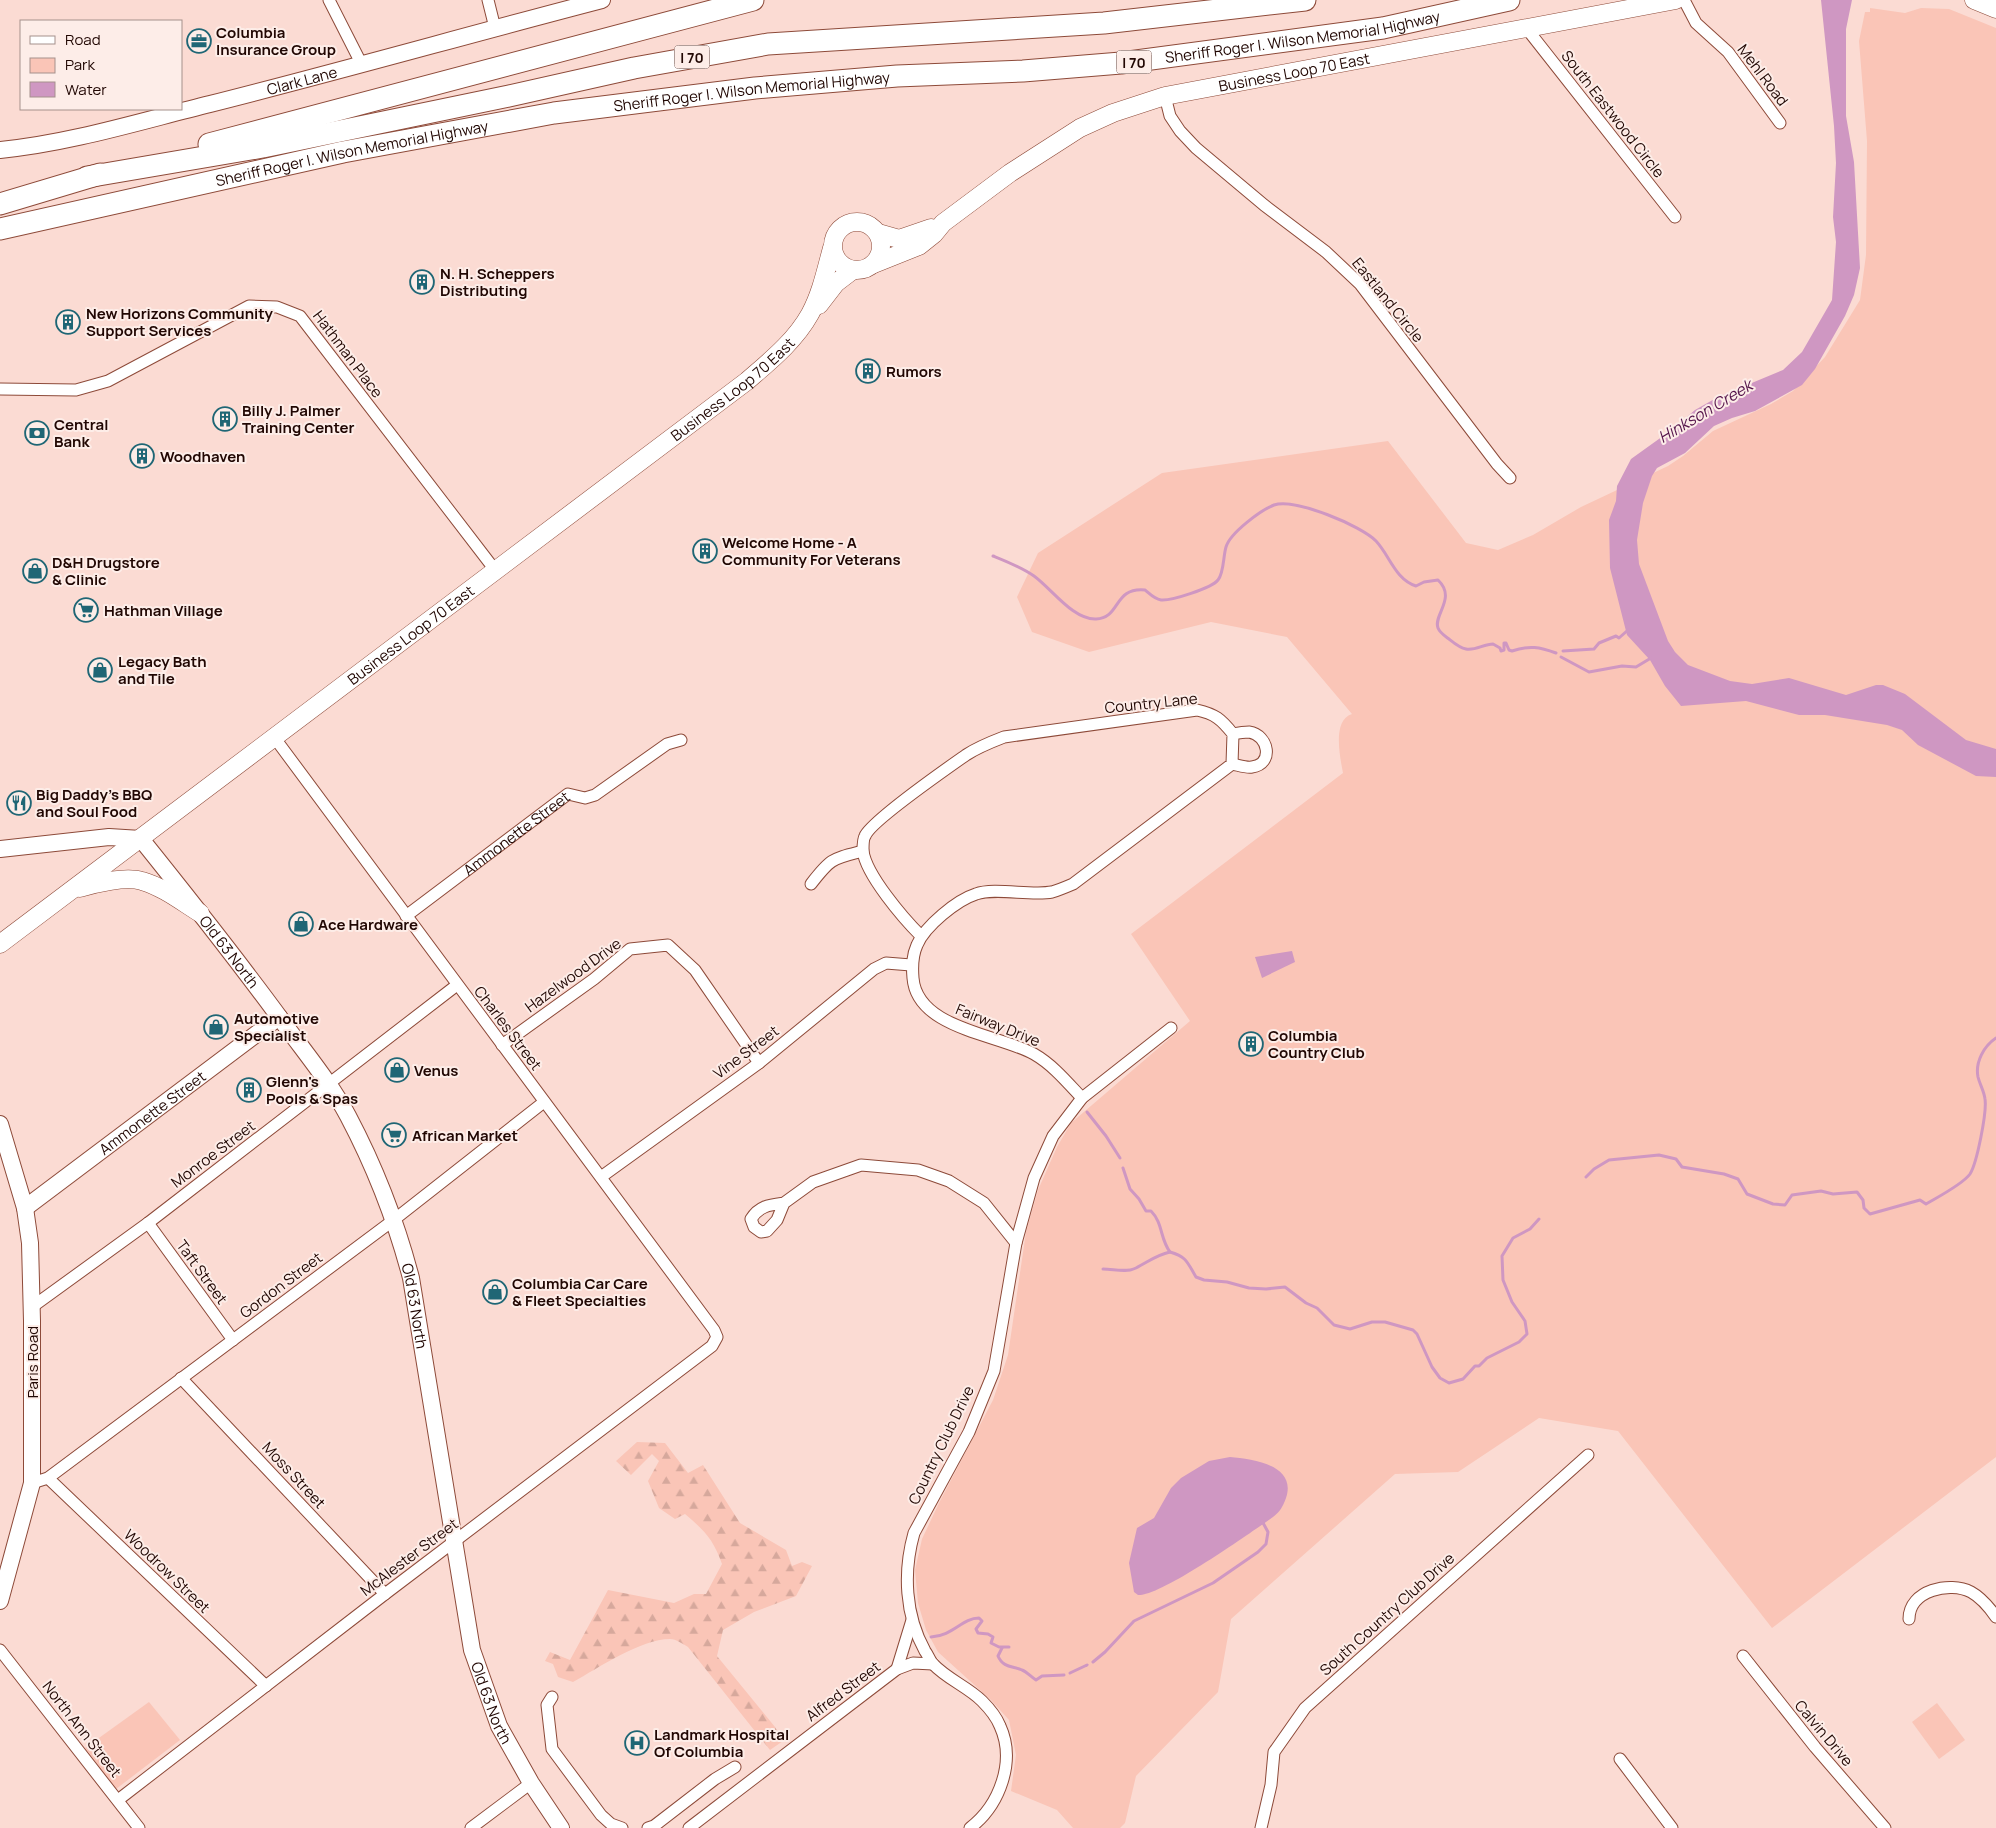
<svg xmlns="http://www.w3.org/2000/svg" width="1996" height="1828" viewBox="0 0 1996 1828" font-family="Manrope,sans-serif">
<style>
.green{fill:#fac5b7}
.forest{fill:url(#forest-firs)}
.water{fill:#cf97c2}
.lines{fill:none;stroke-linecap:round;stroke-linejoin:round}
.stream{stroke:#cf97c2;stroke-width:3}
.street-casing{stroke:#8d4a39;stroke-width:13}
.secondary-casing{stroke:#8d4a39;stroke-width:18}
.primary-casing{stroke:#8d4a39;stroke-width:19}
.highway-casing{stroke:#8d4a39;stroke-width:23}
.street{stroke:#fff;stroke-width:11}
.secondary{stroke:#fff;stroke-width:16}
.primary{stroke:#fff;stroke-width:18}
.highway{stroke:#fff;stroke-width:21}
.labels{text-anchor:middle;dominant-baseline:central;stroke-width:4;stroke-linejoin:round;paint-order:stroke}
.shield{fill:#fdede8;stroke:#634c48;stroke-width:1}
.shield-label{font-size:14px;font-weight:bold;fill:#210703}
.poi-label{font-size:15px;font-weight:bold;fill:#210703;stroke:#fdede8;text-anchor:start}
.street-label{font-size:15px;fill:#210703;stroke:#fdede8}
.water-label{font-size:16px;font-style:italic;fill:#55144b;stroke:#fdede8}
</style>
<defs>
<pattern id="forest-firs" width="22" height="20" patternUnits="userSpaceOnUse" patternTransform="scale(1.25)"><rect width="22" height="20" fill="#fac5b7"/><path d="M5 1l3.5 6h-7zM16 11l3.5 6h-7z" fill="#d6a89c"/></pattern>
</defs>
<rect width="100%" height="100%" fill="#fbdbd3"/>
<g class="green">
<path d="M1870,8L1905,13L1921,8L1949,9L1996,28V1457L1772,1628L1618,1431L1539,1418L1458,1472L1395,1474L1231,1619L1218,1692L1136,1776L1125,1823L1120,1828H1073L1057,1810L1011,1791L1016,1755L1009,1720L991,1700L938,1652L926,1630L918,1603L915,1570L922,1539L939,1503L993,1400L1008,1355L1026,1232L1038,1190L1057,1147L1071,1123L1190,1021L1131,934L1343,773C1340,757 1332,720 1352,714L1287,637L1211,622L1089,652L1032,632L1017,597L1038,553L1162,473L1388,441L1466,543L1498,550L1533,535L1581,507L1668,466L1683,456L1713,431L1771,404L1793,391L1825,357L1860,300L1866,255L1867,141L1859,41L1865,12H1870Z"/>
<path d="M149,1702L180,1740L116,1789L85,1748Z"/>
<path d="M1937,1703L1965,1740L1939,1759L1912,1722Z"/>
</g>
<path class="forest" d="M637,1442L665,1443L688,1473L703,1465L740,1523L786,1550L792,1566L802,1562L812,1566L796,1596L754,1612L723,1630L717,1656L775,1727L783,1741L770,1750L688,1647C683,1644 676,1639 670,1639C641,1639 598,1668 573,1682L558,1677L553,1664L545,1661L550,1652L570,1660L608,1590L674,1603L694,1594H706L722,1564C713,1539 705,1531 685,1514L675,1519L659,1508L648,1481L659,1461L652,1454L631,1475L616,1461Z"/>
<g class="water">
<path d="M1821,0H1852L1846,29V116L1854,162L1860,268L1854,295L1845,316L1815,369L1802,385L1755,411L1732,418L1714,426L1685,453L1657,468L1652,476L1643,503L1637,540L1639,564L1668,641L1675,652L1688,665L1730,681L1752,684L1789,678L1846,695L1876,685H1883L1905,694L1966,740L1996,749V777L1976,776L1918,745L1902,730L1887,725L1825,715H1799L1746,701L1681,706L1665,686L1650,660L1627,635L1610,568L1609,520L1616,501L1617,486L1631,459L1670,431L1695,410L1718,397L1783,370L1802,352L1832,300L1836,242L1833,217L1836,163L1834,126Z"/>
<path d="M1292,951L1295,962L1262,978L1255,957Z"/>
<path d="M1230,1457C1253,1459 1297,1465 1286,1498C1283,1506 1280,1512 1273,1517C1250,1533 1160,1597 1138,1595L1134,1592L1129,1563L1137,1528L1154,1518L1171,1488L1181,1478L1209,1461Z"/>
</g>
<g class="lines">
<g class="stream">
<path d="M993,556C1008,562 1021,567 1034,576C1052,589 1073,620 1096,619C1121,618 1113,587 1145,590C1150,594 1154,599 1161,600C1171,601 1212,588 1218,580C1224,573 1223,557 1226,547C1230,533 1261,510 1274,505C1295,498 1362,526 1376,541C1390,556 1395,579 1416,586L1424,582L1438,580C1457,598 1433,615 1438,628C1440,633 1445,636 1449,639C1454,643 1460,648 1466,649C1475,651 1484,644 1493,644L1500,648L1501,651L1504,650V643H1506L1509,650L1512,651C1529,645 1540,647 1556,653"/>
<path d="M1563,651L1594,649L1599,643L1616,636L1619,638L1628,630"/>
<path d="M1561,657L1589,672L1622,666L1636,667L1651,658"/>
<path d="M1087,1112L1106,1136L1120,1158"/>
<path d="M1123,1168L1130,1189L1139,1199L1146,1211H1151C1163,1223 1160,1239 1170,1252C1187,1257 1187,1262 1196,1277L1204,1280L1227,1282L1249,1288L1266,1289L1285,1287L1306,1303L1317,1308L1334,1325L1350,1329L1372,1322H1385L1413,1330L1417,1334L1432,1367L1440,1378L1449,1383L1463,1379L1475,1366H1479L1487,1358L1519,1342L1527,1334L1525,1321L1512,1302L1503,1280L1502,1256L1513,1238L1530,1229L1539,1219"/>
<path d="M1586,1177L1594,1169L1609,1160L1659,1155L1676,1159L1682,1167L1724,1174L1738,1179L1747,1194L1773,1204L1785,1205L1792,1195L1821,1191L1833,1194L1857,1192L1863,1200L1864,1208L1870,1214L1920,1200L1926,1204C1938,1197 1963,1184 1970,1174C1977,1163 1987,1112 1985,1099C1984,1091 1980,1085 1978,1077C1975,1062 1984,1046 1996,1038"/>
<path d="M1103,1269C1114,1269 1126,1273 1136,1268C1148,1262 1156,1255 1170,1252"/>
<path d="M931,1637C953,1636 962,1618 979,1618L982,1621L976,1629L978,1633L988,1634L993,1637L991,1643L999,1647H1009"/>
<path d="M1002,1648L998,1656C1003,1668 1013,1666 1022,1670C1027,1672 1031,1677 1036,1680L1042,1676L1064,1675"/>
<path d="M1093,1662L1105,1652L1134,1621L1213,1583L1258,1552L1266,1544L1268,1532L1262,1521"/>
<path d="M1070,1673L1087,1665"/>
</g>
<g class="street-casing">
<g id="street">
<path d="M329,0L362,65"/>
<path d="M488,0L495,28"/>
<path d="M1684,0L1696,23L1728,52L1780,123"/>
<path d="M1527,29L1675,217"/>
<path d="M1165,96L1170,116L1180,131L1196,148L1264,205L1326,252L1360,284L1497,464L1510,478"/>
<path d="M0,389L76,390L108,381L249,306L277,307L300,316L495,570"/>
<path d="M1232,764C1238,765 1246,768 1252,767C1274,764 1269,735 1249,732C1244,732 1238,733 1233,734"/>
<path d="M811,884C831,858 832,859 863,851"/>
<path id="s1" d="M406,916L568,794L585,798L595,795L667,744L681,740"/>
<path d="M921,936C904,919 866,875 863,851C863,848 863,839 865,836C871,821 949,767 966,755C978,747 991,742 1004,737L1197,710C1215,714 1221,719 1233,734L1232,764L1073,884C1066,887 1059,890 1052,892C1031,896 994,887 976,894C957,900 925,926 917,945C912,956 912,966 913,978C917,1029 998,1034 1034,1054C1053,1065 1067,1082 1082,1098"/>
<path d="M502,1045L594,979L630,949L668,945L695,970L759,1063"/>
<path d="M601,1177L759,1063L874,969L886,963L911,965"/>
<path d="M784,1203C769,1205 759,1206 751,1219L754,1227L761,1232L767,1231L777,1220L784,1203L813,1182L861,1165L918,1170L949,1181L984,1203L1016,1243"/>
<path d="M148,1223L233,1340"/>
<path d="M32,1307L148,1223L457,985"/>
<path d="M181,1378L385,1594"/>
<path d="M48,1478L266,1686"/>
<path d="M32,1483L48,1478L395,1219L544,1102"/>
<path d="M1909,1619C1909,1590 1950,1581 1971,1592C1982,1598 1989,1607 1996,1617"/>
<path d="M0,1650L139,1828"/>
<path d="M1743,1656L1815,1747L1885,1828"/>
<path d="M897,1669L912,1620"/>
<path d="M552,1697L547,1705L552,1749L601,1815L611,1824L622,1828"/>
<path d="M1620,1759L1672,1828"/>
<path d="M118,1800L385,1594L712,1346L717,1337L714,1330L274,737"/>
<path d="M471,1828L531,1783"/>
<path d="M648,1828L654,1826L715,1779L735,1767"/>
<path d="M689,1828L897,1669L913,1663L933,1664"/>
<path d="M970,1828C1000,1805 1016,1761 1000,1726C996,1716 989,1708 982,1701C968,1687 947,1679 933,1664C930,1661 928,1655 925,1651C905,1615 903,1572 914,1533L969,1432L994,1371L1016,1243L1034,1178L1053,1136L1082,1098L1171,1028"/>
<path d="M1261,1828L1271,1785L1274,1752L1305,1708L1588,1455"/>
</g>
</g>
<g class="secondary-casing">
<g id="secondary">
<path id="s2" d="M0,150C71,143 141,121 210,104C341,71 471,34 602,0"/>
<path id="s3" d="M0,849L109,837L141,839C190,900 239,962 285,1025C307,1055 331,1084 348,1116C376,1169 396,1221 411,1278L472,1650L499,1726L531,1783L561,1828"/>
<path d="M0,1124L25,1208L30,1243L32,1321V1483L0,1601"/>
<path id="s4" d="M25,1208L279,1017"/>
</g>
</g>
<g class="primary-casing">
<g id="primary">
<path d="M1974,0L1996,9"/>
<circle cx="857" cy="246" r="24"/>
<path d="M878,233L899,239L931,228"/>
<path id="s5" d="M874,264L919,246L934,234L943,223L1010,173L1080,128L1113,113L1165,96L1676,0"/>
<path d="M819,305L836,283L853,270"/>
<path d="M80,888C96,883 126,876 142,881C163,887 182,902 200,913"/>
<path id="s6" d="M0,944L747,381C770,361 795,341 810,314C821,294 826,270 832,248"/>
</g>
</g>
<g class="highway-casing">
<g id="highway">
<path d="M209,144L753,0"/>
<path d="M87,177L263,147L509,96L634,68L768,44L1104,23L1305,0"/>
<path d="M0,204L100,174"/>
<path id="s7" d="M0,229L343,152L554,113L755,88L897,76L1023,71L1121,63L1383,28L1509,0"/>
</g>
</g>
<use href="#street" class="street"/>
<use href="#secondary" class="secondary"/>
<use href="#primary" class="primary"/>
<use href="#highway" class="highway"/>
</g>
<defs>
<g id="office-ring" transform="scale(1.25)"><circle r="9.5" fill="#fdede8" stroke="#1f6675" stroke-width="1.5"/><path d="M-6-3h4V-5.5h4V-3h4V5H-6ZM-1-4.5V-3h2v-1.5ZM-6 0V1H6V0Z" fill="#1f6675"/></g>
<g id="building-ring" transform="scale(1.25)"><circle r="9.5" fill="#fdede8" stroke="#1f6675" stroke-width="1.5"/><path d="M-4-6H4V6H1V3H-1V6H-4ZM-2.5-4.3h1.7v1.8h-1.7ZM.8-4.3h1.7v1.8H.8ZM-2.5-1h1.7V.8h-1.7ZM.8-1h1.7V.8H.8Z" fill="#1f6675"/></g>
<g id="bank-ring" transform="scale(1.25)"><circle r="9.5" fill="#fdede8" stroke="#1f6675" stroke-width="1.5"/><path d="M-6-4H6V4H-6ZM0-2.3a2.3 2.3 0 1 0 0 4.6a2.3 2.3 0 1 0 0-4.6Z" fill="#1f6675"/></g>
<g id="shop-ring" transform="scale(1.25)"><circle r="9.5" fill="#fdede8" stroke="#1f6675" stroke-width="1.5"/><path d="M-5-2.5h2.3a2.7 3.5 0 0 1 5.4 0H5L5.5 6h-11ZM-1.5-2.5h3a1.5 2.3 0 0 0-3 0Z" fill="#1f6675"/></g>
<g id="supermarket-ring" transform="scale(1.25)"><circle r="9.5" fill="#fdede8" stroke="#1f6675" stroke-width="1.5"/><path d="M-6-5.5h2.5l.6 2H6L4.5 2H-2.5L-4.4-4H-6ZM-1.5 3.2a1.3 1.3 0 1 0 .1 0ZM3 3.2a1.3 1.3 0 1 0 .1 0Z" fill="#1f6675"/></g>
<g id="restaurant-ring" transform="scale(1.25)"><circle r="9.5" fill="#fdede8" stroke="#1f6675" stroke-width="1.5"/><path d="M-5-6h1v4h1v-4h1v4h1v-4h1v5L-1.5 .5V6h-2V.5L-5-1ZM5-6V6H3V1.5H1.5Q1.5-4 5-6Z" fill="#1f6675"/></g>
<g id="hospital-ring" transform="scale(1.25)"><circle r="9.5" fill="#fdede8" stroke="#1f6675" stroke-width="1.5"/><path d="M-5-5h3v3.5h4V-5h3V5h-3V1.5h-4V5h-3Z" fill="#1f6675"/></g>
</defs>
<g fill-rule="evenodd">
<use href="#office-ring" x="199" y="41"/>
<use href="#building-ring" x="422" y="282"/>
<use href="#building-ring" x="68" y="322"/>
<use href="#building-ring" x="868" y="371"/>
<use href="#building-ring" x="225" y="419"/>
<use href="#bank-ring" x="37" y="433"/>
<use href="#building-ring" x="142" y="456"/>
<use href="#building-ring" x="705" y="551"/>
<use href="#shop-ring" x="35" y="571"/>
<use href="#supermarket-ring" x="86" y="610"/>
<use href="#shop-ring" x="100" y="670"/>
<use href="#restaurant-ring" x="19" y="803"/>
<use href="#shop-ring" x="301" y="924"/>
<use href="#shop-ring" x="216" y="1027"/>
<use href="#building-ring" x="1251" y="1044"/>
<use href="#shop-ring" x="397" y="1070"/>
<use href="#building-ring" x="249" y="1090"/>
<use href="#supermarket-ring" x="394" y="1135"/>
<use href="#shop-ring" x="495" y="1292"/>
<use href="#hospital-ring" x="637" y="1743"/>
</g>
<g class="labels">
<g class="shield">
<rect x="674.5" y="45.5" width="35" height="23" rx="4"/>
<rect x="1116.5" y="50.5" width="35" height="23" rx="4"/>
</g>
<g class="shield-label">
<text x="692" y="57">I 70</text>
<text x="1134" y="62">I 70</text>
</g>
<g class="poi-label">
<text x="216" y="32">Columbia<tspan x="216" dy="17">Insurance Group</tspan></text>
<text x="440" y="273">N. H. Scheppers<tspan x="440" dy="17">Distributing</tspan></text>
<text x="86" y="313">New Horizons Community<tspan x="86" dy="17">Support Services</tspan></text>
<text x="886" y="371">Rumors</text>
<text x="242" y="410">Billy J. Palmer<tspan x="242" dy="17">Training Center</tspan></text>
<text x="54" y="424">Central<tspan x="54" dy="17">Bank</tspan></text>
<text x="160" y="456">Woodhaven</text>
<text x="722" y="542">Welcome Home - A<tspan x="722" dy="17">Community For Veterans</tspan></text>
<text x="52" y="562">D&amp;H Drugstore<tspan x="52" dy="17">&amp; Clinic</tspan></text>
<text x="104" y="610">Hathman Village</text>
<text x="118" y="661">Legacy Bath<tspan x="118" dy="17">and Tile</tspan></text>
<text x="36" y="794">Big Daddy's BBQ<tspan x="36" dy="17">and Soul Food</tspan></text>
<text x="318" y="924">Ace Hardware</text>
<text x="234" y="1018">Automotive<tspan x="234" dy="17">Specialist</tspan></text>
<text x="1268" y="1035">Columbia<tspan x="1268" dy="17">Country Club</tspan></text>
<text x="414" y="1070">Venus</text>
<text x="266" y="1081">Glenn's<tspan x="266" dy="17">Pools &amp; Spas</tspan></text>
<text x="412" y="1135">African Market</text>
<text x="512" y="1283">Columbia Car Care<tspan x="512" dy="17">&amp; Fleet Specialties</tspan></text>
<text x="654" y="1734">Landmark Hospital<tspan x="654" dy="17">Of Columbia</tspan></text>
</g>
<g class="street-label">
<text stroke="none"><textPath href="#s7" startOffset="1319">Sheriff Roger I. Wilson Memorial Highway</textPath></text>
<text stroke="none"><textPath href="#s5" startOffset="471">Business Loop 70 East</textPath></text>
<text transform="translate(1763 75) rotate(53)">Mehl Road</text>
<text stroke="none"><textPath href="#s2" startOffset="310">Clark Lane</textPath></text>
<text stroke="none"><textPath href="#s7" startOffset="765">Sheriff Roger I. Wilson Memorial Highway</textPath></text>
<text transform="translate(1613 114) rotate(52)">South Eastwood Circle</text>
<text stroke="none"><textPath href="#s7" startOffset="360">Sheriff Roger I. Wilson Memorial Highway</textPath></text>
<text transform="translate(1388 300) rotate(51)">Eastland Circle</text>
<text transform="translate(348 354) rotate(53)">Hathman Place</text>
<text stroke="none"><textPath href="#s6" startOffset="919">Business Loop 70 East</textPath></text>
<text stroke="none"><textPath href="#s6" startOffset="514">Business Loop 70 East</textPath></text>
<text transform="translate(1151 703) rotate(-6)">Country Lane</text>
<text stroke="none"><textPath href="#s1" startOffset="138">Ammonette Street</textPath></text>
<text stroke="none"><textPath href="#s3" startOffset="285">Old 63 North</textPath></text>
<text transform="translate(573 975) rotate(-36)">Hazelwood Drive</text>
<text transform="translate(998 1025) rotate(22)">Fairway Drive</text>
<text transform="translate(508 1028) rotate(53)">Charles Street</text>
<text transform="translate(746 1052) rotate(-37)">Vine Street</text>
<text stroke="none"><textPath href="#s4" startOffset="159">Ammonette Street</textPath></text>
<text transform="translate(213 1154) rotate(-37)">Monroe Street</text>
<text transform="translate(202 1272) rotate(54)">Taft Street</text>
<text transform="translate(281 1285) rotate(-37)">Gordon Street</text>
<text stroke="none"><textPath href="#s3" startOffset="690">Old 63 North</textPath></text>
<text transform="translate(32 1362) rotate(-90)">Paris Road</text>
<text transform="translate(941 1445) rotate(-64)">Country Club Drive</text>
<text transform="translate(294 1475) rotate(47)">Moss Street</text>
<text transform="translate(409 1557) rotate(-37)">McAlester Street</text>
<text transform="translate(167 1571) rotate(44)">Woodrow Street</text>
<text transform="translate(1387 1614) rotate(-42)">South Country Club Drive</text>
<text transform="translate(843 1691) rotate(-37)">Alfred Street</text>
<text stroke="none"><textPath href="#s3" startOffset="1095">Old 63 North</textPath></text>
<text transform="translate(82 1729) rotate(52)">North Ann Street</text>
<text transform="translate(1824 1733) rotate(50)">Calvin Drive</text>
</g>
<g class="water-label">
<text transform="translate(1705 411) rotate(-31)">Hinkson Creek</text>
</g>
</g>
<rect x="20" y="20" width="162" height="90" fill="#fdede8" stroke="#a5918c"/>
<rect x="30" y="36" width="25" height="8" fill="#ffffff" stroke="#a5918c"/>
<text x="65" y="45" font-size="15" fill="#210703">Road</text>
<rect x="30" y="58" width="25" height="15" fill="#fac5b7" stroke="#a5918c"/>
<text x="65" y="70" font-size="15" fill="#210703">Park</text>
<rect x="30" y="82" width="25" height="15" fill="#cf97c2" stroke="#a5918c"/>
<text x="65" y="95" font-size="15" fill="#210703">Water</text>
</svg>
